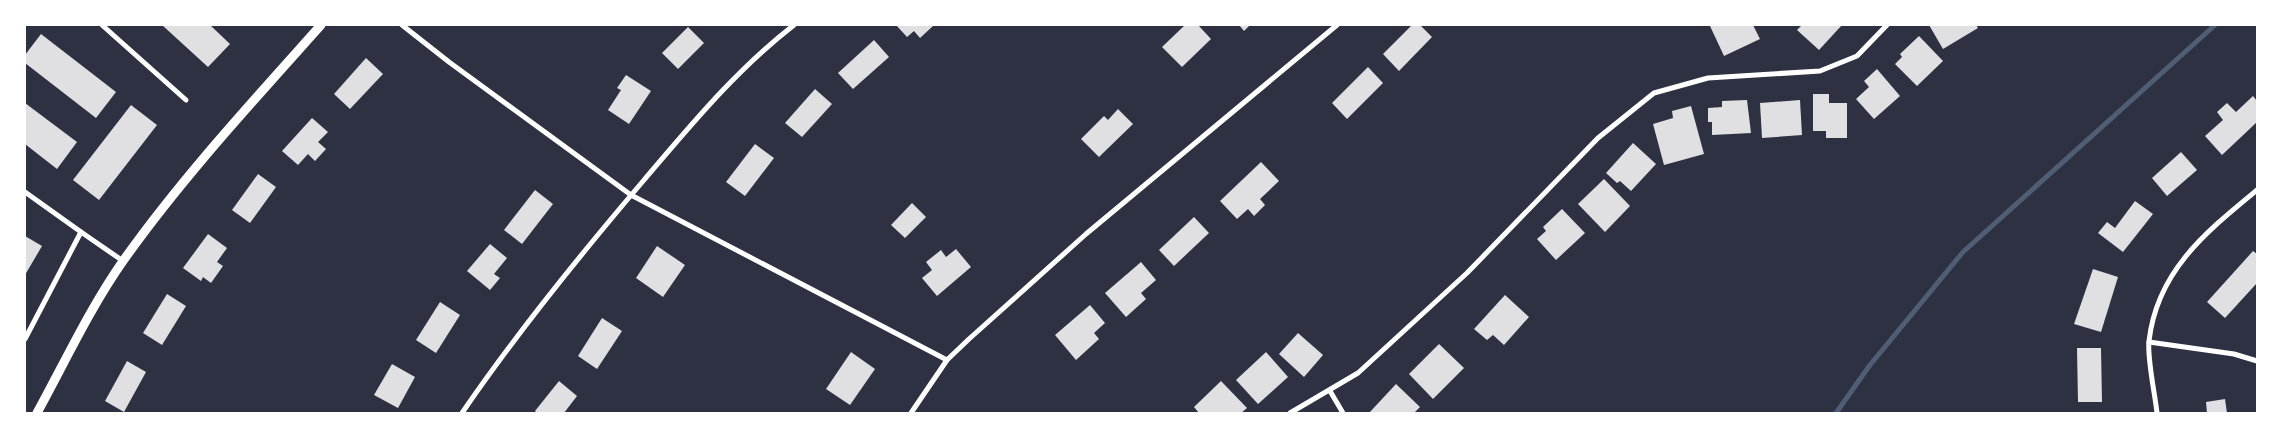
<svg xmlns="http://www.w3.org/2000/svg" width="2282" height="438" viewBox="0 0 2282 438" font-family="Barlow,sans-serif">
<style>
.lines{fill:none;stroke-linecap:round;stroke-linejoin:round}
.stream{stroke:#4f5d75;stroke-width:5}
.building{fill:#e0e0e3}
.minor{stroke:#fff;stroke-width:5}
.tertiary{stroke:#fff;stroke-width:9}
</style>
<rect width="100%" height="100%" fill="#2d3142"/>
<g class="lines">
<path class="stream" d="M1836,413L1870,365L1963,252L2215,25"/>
</g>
<g class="building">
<path d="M162,25H210L230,44L208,67Z"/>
<path d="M896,25H932L933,26L920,38L914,31L907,37Z"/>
<path d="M1185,25H1198L1211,39L1182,67L1162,47Z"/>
<path d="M1239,25H1250L1244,31Z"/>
<path d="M1412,25H1420L1432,37L1399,71L1383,54Z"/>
<path d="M1712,25H1753L1760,39L1724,56L1710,26Z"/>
<path d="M1802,25H1842L1819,50L1797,30Z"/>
<path d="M1929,25H1976L1978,28L1943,49Z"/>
<path d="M688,27L704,43L678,69L662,53Z"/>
<path d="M41,34L116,92L96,118L25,63V55Z"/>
<path d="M1919,36L1943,61L1917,86L1895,64L1902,57L1900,54Z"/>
<path d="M874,40L889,57L853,89L838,73Z"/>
<path d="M366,58L383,74L350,109L334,94Z"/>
<path d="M1368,67L1383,83L1347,119L1332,103Z"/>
<path d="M1877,69L1900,96L1874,119L1856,99L1869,87L1864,81Z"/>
<path d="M626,75L651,91L629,124L608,110L621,90L617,88Z"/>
<path d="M815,89L832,104L802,137L785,123Z"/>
<path d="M1813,94H1829V103H1847V138H1826V131H1813Z"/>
<path d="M2253,96L2257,101V122L2222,155L2205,136L2223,120L2217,112L2227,103L2236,112Z"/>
<path d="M1747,100L1751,133L1712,135V122H1708V108L1722,107V101Z"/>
<path d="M1800,100L1802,135L1762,138L1760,103Z"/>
<path d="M25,103L77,142L57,169L25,144Z"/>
<path d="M131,105L157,125L99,200L73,180Z"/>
<path d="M1691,106L1704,154L1664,165L1653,124L1673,118L1672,111Z"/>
<path d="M1118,109L1133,124L1099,157L1081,139L1104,116L1108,120Z"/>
<path d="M312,118L328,132L318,142L326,149L315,161L308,154L298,165L282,151Z"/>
<path d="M1633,143L1656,164L1631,191L1620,181L1617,183L1606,173Z"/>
<path d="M755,144L774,158L745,196L726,182Z"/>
<path d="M2181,152L2197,170L2167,196L2152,178Z"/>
<path d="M1261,162L1279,181L1260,199L1265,205L1254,216L1248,209L1237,219L1220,201Z"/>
<path d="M258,174L276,187L250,223L232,210Z"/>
<path d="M1604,179L1630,206L1605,232L1578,204Z"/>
<path d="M535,190L553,204L522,244L504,230Z"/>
<path d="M2135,201L2153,214L2123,252L2098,233L2107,222L2115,228Z"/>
<path d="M912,203L926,217L905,238L891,225Z"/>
<path d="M1562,209L1585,233L1556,260L1537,239L1546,231L1543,227Z"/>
<path d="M1194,217L1209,233L1174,266L1159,250Z"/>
<path d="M208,234L227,248L217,262L223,266L211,283L203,277L201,281L183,268Z"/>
<path d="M25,236L42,246L25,275Z"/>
<path d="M490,244L507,258L494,274L500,278L490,290L467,271Z"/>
<path d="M657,246L685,265L663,297L636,278Z"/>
<path d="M956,249L971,267L937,296L922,278L932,270L926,262L941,250L946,257Z"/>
<path d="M2253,251L2257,254V283L2225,318L2207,302Z"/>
<path d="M1141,262L1156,280L1141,293L1146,299L1126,317L1105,293Z"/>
<path d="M2093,269L2118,277L2101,332L2074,324Z"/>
<path d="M167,294L186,306L162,345L143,333Z"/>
<path d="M1505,295L1529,317L1504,345L1493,335L1487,340L1474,329Z"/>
<path d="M440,302L460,315L436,353L416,340Z"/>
<path d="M1090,305L1105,323L1094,333L1099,339L1076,360L1055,335Z"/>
<path d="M602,318L622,331L597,369L578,356Z"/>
<path d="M1298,333L1323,355L1304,377L1279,354Z"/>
<path d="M1439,344L1464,368L1433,399L1409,374Z"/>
<path d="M2077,348H2101L2102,402H2078Z"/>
<path d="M851,352L875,369L850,405L826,389Z"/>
<path d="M1266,352L1288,377L1258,404L1236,380Z"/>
<path d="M127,361L146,372L124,412L105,401Z"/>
<path d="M392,364L415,377L398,408L374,395Z"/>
<path d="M559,381L577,396L564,413H537L535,411Z"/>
<path d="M1221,381L1247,408L1241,413H1199L1194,407Z"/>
<path d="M1396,384L1420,407L1414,413H1369Z"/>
<path d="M2225,399L2227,413H2207L2206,402Z"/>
</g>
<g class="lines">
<g class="minor">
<path d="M102,25L186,100"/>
<path d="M402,25L449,62L631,195L947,360"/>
<path d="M25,192L81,232L25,339"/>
<path d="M81,232L123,261"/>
<path d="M2149,342L2234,354L2257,361"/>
<path d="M1330,391L1343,413"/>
<path d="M462,413C518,331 580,255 644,180C691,125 736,70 794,25"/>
<path d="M911,413L947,360L969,339L1086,234L1337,25"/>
<path d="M1290,413L1358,373L1467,273L1598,138L1654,93L1708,78L1820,71L1857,56L1887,25"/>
<path d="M2157,413C2155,394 2147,358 2149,341C2157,271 2206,232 2257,190"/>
</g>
<path class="tertiary" d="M37,413C65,362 90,308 123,261C181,179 254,100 321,25"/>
</g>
<rect width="2282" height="438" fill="none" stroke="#ffffff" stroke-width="52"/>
</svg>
